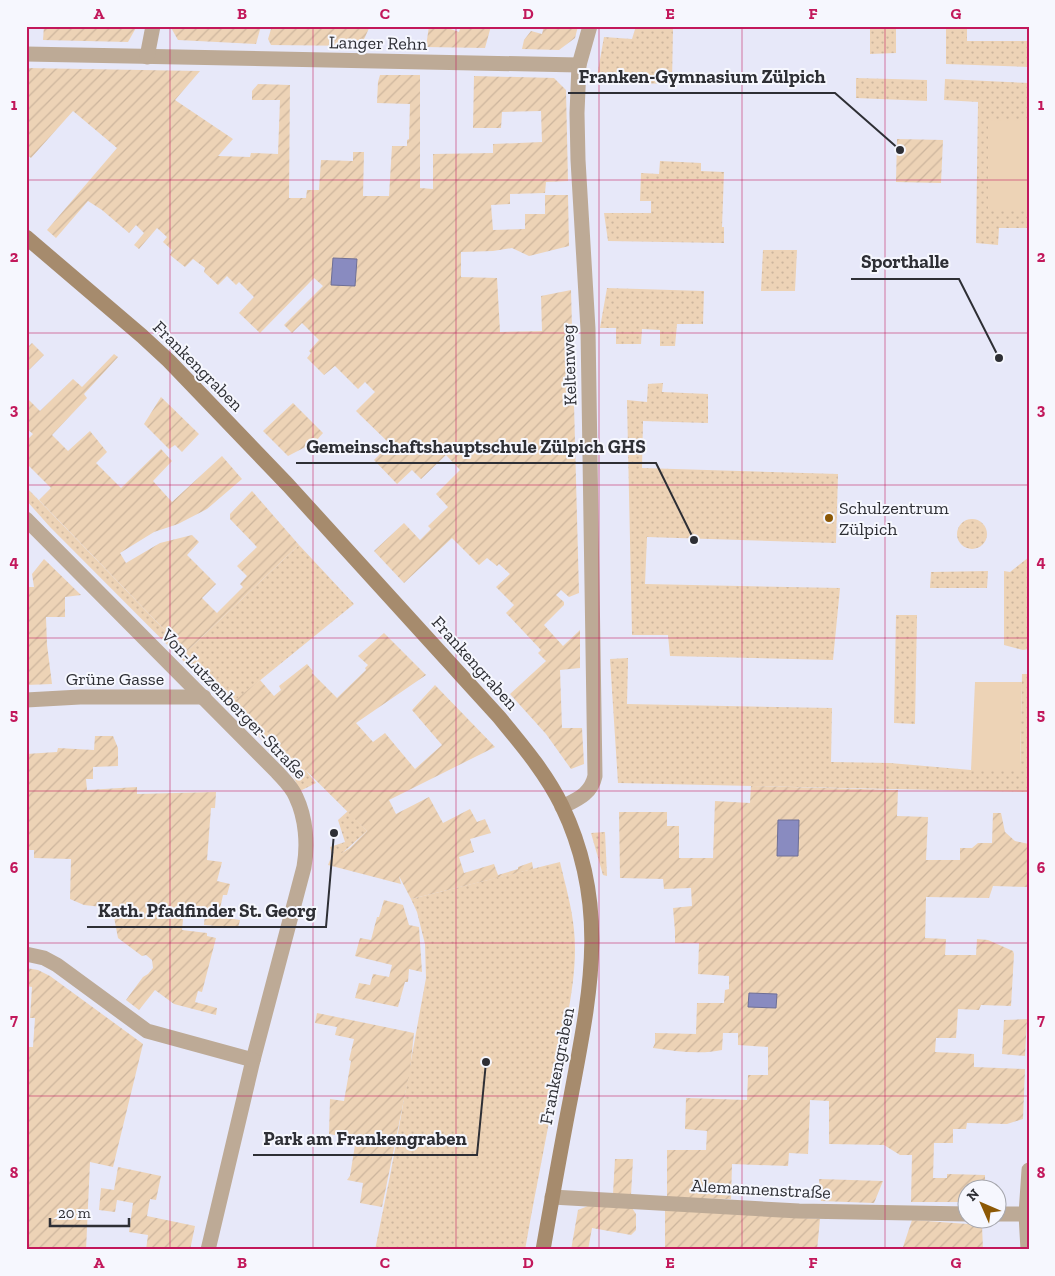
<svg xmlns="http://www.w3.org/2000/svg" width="1055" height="1276" viewBox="0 0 1055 1276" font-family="'Zilla Slab',serif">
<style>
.grass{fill:url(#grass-dots)}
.garden{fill:url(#garden-furrows)}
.pitch{fill:#edd3b6}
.water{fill:#898bc0;stroke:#6e6f96}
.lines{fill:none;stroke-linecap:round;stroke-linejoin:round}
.street{stroke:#bdaa96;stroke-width:15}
.secondary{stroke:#a68b6d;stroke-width:15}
.grid{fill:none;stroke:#c2185b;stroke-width:1;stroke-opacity:0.55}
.poi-dot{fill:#8c5805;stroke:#f6f7fe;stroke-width:2}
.labels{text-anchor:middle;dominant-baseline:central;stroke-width:4;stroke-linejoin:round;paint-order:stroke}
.street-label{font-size:18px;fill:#2e2f35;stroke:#f6f7fe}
.poi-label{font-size:18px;fill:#2e2f35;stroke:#f6f7fe;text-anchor:start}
.leader{fill:none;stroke:#2e2f35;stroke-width:2}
.callout-dot{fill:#2e2f35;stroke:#f6f7fe;stroke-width:2}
.callout-label{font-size:19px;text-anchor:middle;font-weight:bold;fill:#2e2f35;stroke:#f6f7fe;stroke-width:4;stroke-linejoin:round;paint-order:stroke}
.neatline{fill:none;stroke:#c2185b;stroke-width:2}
.grid-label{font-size:16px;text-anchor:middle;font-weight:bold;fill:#c2185b}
</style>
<defs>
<pattern id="grass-dots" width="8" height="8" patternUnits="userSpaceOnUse" patternTransform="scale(1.25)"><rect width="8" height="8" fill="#edd3b6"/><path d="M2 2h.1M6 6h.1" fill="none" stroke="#ccb59d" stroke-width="1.8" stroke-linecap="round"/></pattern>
<pattern id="garden-furrows" width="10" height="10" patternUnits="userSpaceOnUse" patternTransform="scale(1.25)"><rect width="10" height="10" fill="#edd3b6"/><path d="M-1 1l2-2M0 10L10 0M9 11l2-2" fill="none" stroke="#ccb59d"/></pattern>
</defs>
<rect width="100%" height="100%" fill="#e7e8f9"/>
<g class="grass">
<path d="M636,26H673L672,84L596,82L604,37L632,39Z"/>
<path d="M870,26H896V53L870,54Z"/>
<path d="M946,26H967V41H1029V67L946,64Z"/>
<path d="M856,78L927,80V101L856,98Z"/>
<path d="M945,79L1029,83V228H999L998,245L976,243L978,102L944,100Z"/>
<path d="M660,161L701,163V171L724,172L722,227H724V243L608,241L604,213H651V201H640L641,173L659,174Z"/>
<path d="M763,250H797L795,291H761Z"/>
<path d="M607,288L704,291L703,324H677L675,346H660V330L642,329L641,344H616V328H600Z"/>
<path d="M663,383L662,392L708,394V423L643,421L642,468L838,474L836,543L647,537L645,584L840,588L833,660L670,656L668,635H632L627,400L647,402L648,384Z"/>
<path d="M26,487L186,652L299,545L354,604L236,700L299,762L316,783L300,791L292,774L279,757L50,527L26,500Z"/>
<circle cx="972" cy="534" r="15"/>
<path d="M1029,557L1027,586L1029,587V649L1023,650L1004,645V571L1010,572Z"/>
<path d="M988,571L987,588H930L931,572Z"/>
<path d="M896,615H917L915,724L894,723Z"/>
<path d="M628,658L627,704L832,708L831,762L890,763L971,770L1020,769L1022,674H1029V792L618,783L610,659Z"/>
<path d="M348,811L367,831L340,855V857L333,858L330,847L345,842L338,820Z"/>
<path d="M605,832L607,876L603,875L591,833Z"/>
<path d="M560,862C565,884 572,907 574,930C578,968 569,1006 563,1043C552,1112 537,1181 525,1250H375L391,1171L426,978L425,944L417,912L411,899Z"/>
</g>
<g class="garden">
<path d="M44,26H137L128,42L43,40Z"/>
<path d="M170,26H261L256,44L178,40Z"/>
<path d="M272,26H370L361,46L271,45L268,39Z"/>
<path d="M429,26H442L459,32L461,26H491L485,48L426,47Z"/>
<path d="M544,26H578L575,38L559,50L522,49L524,40L531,31L542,34Z"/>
<path d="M26,68L200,71L175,100L233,139L218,156L250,157L251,153L278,154L280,100H252V91L258,84L290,85L289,198H306L307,190H319L321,160L353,161V152H364L363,196H389L392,146H407V140L409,139L410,104L377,103L378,82L380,75H420V188L433,189V154L493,153V144L542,142L541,111L502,112L501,128H473L474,76L554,78L566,90L568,181L546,182L545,193L510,194V204L491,205L493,230L525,229V214H545V195H568L569,246L529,256L512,248L493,251L461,252V277L497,278L500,332L542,331L541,296L571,290L579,593L569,597L561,590L556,595L564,602V605L544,625L563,646L580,630V668L560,670L562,728H582L584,764L571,769L546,734L510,694L546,661L538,653L541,650L506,613L514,605L496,587L510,574L499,564L497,566L487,558L479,565L452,538L404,583L374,551L404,523L420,540L431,529L428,526L448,507L436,494L460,470L446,455L421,479L412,470L397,484L374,460L390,444L356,411L375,392L365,382L358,389L335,366L324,375L307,358L311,353L309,351L319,340L302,323L292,333L284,325L323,286L314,278L260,333L239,313L254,297L239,282L236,285L227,276L218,285L204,272L205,268L193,259L185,267L170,255L172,250L163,242L167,237L157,228L139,249L134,245L144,233L136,225L129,233L102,210L88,201L56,238L47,230L117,148L73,111L31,158L26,154Z"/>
<path d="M897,139L943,140L941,183L896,182Z"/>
<path d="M32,343L44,355L26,373V349Z"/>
<path d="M114,354L118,357L84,394L87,398L52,435L68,451L90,431L107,452L96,463L121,488L161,449L172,461L153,481L172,502L222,456L242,479L207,509L178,524L154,532L120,553L126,563L160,543L192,535L199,542L187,555L216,584L202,598L217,613L243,587L240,584L247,576L237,566L257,547L230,519V514L252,491L299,545L186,652L39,500L51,488L26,463V441L33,434L26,428V397L40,411L73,379L82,387Z"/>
<path d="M161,397L199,434L182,452L175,445L169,449L144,424Z"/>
<path d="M293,403L323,433L315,442L288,456L263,431Z"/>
<path d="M44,559L81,595L65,597V617H46L47,645L52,684L26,685V611L29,610L27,587H34L32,574Z"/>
<path d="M384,633L426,675L356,723L373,742L385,733L415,769L442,745L412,710L435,685L495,747L389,800L396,814L429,797L443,823L470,809L477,822L485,819L491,833L470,839L474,852L459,857L464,873L494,864L498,875L518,869V867L532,862L533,869L411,899L399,876L401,884L328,865L330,860L350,848L367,831L235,700L260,680L274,696L281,690L279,686L307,664L313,671L312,673L337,698L366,670L365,668L368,665L358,656Z"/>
<path d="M95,736H113L118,748V766L93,767V779H86L87,790L137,787V794L216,792L215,808H211L207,860L222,862L217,881L230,884L227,895H223L219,913L229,915L228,918L240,920L238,928L204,925L205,913L184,910L182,930L207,933V936L216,938L202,992L198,991L195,1002L217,1008L216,1015L174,1004L155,990L139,1010L126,1000L143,977L148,974L153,968L152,960L146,955L142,956L118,938L114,917L110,916L111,908L84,905L70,899L71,859L34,858V850H26V754L57,752L58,748L94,750Z"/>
<path d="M751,786L898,790L897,816L928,817L926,860H960V848H972L978,843H992L993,813H1001L1005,832L1015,841L1029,844V887L993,886L989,898L926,897L925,938L946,939L945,955H976L977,939L988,940L1013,951L1014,954L1011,1006L981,1005L979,1010L958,1009L956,1038H936L935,1052L974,1054V1067L1025,1069L1023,1119L1007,1124L967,1123L966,1129H953V1143H934L933,1178H947V1174L985,1175V1188H968L967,1202H911L912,1155H900L884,1145L829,1144V1101L810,1100L808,1154L789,1153L788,1166L732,1164L731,1199L667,1198V1150H706L707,1131L685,1129L686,1098L747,1100L748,1075H768V1047L738,1045V1033H723L722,1050C700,1055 676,1051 653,1048L655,1043V1033L696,1034L697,1003H724L725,990L729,989V976L698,974L699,943H675V931L673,908L692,906L691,888L664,889L663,879L620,878L619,812H667V826H679V858H713L715,801L750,803Z"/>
<path d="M384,900L403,905L409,925L419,927L422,972L409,969L408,982H405L398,1007L355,998L359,983L370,985L373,974L389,977L392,965L355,956L360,938L371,940L377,917H379Z"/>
<path d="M26,968L38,970L50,976L143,1044L113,1167L90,1162L86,1250H26V1047H33L35,1018H30L32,987L26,986Z"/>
<path d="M317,1013L414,1033L410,1070L382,1207L360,1203L363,1183L347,1180L350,1176L356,1139L329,1134L330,1099L344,1101L351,1061L349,1060L354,1039L335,1035L337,1027L315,1023Z"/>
<path d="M1027,1019L1025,1056L1002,1054L1004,1020Z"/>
<path d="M615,1159H633L631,1195L613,1194Z"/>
<path d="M118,1167L161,1176L156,1200L150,1199L147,1216L195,1226L190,1250H146L148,1235L129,1232L133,1203L117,1200L115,1212L99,1210L101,1188L114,1190Z"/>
<path d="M819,1179L883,1181L874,1203L821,1201Z"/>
<path d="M588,1206L632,1208L636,1214V1230L631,1235L592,1228L588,1250H571L578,1210Z"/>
<path d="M665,1210L820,1219L817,1250H665Z"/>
<path d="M912,1220L982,1225L983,1250H902Z"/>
</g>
<g class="pitch">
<path d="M988,120L1029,121L1028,211L988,210Z"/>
<path d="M975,682H1022L1020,770H971Z"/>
</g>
<g class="water">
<path d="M333,258L357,259L355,286L331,285Z"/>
<path d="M778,820H799L798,856H777Z"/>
<path d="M749,993L777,994L776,1008L748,1007Z"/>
</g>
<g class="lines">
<g class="street">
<path d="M26,54L579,65"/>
<path d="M147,57L153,26"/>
<path d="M26,519L277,772C284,780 292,787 296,797C306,818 308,845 304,867L253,1060L208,1250"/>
<path d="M26,700L80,697H204"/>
<path d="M562,807C578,799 591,794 595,776L588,329L578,160L577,113L579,65L590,26"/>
<path d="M26,954L44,958L57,965L147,1031L253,1060"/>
<path d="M552,1197L799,1211L968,1214"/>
<path d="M998,1214H1026L1029,1170"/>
<path d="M1026,1214L1028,1250"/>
</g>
<path class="secondary" d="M26,237L142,336L169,361L288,485L499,717C522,745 546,773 562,806C610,906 590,994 571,1096C561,1147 552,1199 543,1250"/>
</g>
<path class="grid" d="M170,26V1250M313,26V1250M456,26V1250M599,26V1250M742,26V1250M885,26V1250M26,180H1029M26,333H1029M26,485H1029M26,638H1029M26,791H1029M26,943H1029M26,1096H1029"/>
<circle class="poi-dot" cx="829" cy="518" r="5"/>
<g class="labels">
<g class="street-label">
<text transform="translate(378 43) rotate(1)">Langer Rehn</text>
<text transform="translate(569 365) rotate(-92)">Keltenweg</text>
<text transform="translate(198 366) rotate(45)">Frankengraben</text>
<text transform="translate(475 663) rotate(48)">Frankengraben</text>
<text x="115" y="679">Grüne Gasse</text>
<text transform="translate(234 704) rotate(46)">Von-Lutzenberger-Straße</text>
<text transform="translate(557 1066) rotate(-79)">Frankengraben</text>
<text transform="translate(761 1189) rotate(3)">Alemannenstraße</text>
</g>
<g class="poi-label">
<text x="839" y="508">Schulzentrum<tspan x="839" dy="21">Zülpich</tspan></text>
</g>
</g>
<path class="leader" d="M900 150L835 93H568M999 358L959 279H851M694 540L656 463H296M334 833L326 927H87M486 1062L477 1155H253"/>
<g class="callout-dot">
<circle cx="900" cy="150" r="5"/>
<circle cx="999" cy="358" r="5"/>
<circle cx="694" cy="540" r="5"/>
<circle cx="334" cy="833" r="5"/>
<circle cx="486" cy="1062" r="5"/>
</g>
<g class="callout-label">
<text x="702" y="83">Franken-Gymnasium Zülpich</text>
<text x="905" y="268">Sporthalle</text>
<text x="476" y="453">Gemeinschaftshauptschule Zülpich GHS</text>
<text x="207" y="917">Kath. Pfadfinder St. Georg</text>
<text x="365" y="1145">Park am Frankengraben</text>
</g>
<rect width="1055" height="1276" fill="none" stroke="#f6f7fe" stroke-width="55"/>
<g transform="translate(982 1204) rotate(315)"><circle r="24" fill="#f6f7fe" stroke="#a6a7ae"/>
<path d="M0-4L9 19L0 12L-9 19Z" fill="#8c5805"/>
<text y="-8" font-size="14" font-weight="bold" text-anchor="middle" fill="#2e2f35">N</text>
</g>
<path d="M50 1218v8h79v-8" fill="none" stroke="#2e2f35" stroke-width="2.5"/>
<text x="58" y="1218" font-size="15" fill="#2e2f35" stroke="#f6f7fe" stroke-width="4" paint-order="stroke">20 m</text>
<rect x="28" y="28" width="1000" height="1220" class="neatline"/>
<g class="grid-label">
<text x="99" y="19">A</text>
<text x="242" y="19">B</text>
<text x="385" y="19">C</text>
<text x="528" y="19">D</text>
<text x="670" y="19">E</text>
<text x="813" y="19">F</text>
<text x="956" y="19">G</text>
<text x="14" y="110">1</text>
<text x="1041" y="110">1</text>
<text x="14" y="262">2</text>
<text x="1041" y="262">2</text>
<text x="14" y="415">3</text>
<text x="1041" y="415">3</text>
<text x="14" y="567">4</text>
<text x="1041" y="567">4</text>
<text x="14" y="720">5</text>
<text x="1041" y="720">5</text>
<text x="14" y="873">6</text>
<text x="1041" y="873">6</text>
<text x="14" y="1025">7</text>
<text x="1041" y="1025">7</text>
<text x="14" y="1178">8</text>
<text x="1041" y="1178">8</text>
<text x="99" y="1268">A</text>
<text x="242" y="1268">B</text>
<text x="385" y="1268">C</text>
<text x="528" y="1268">D</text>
<text x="670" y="1268">E</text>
<text x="813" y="1268">F</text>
<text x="956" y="1268">G</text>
</g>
</svg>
